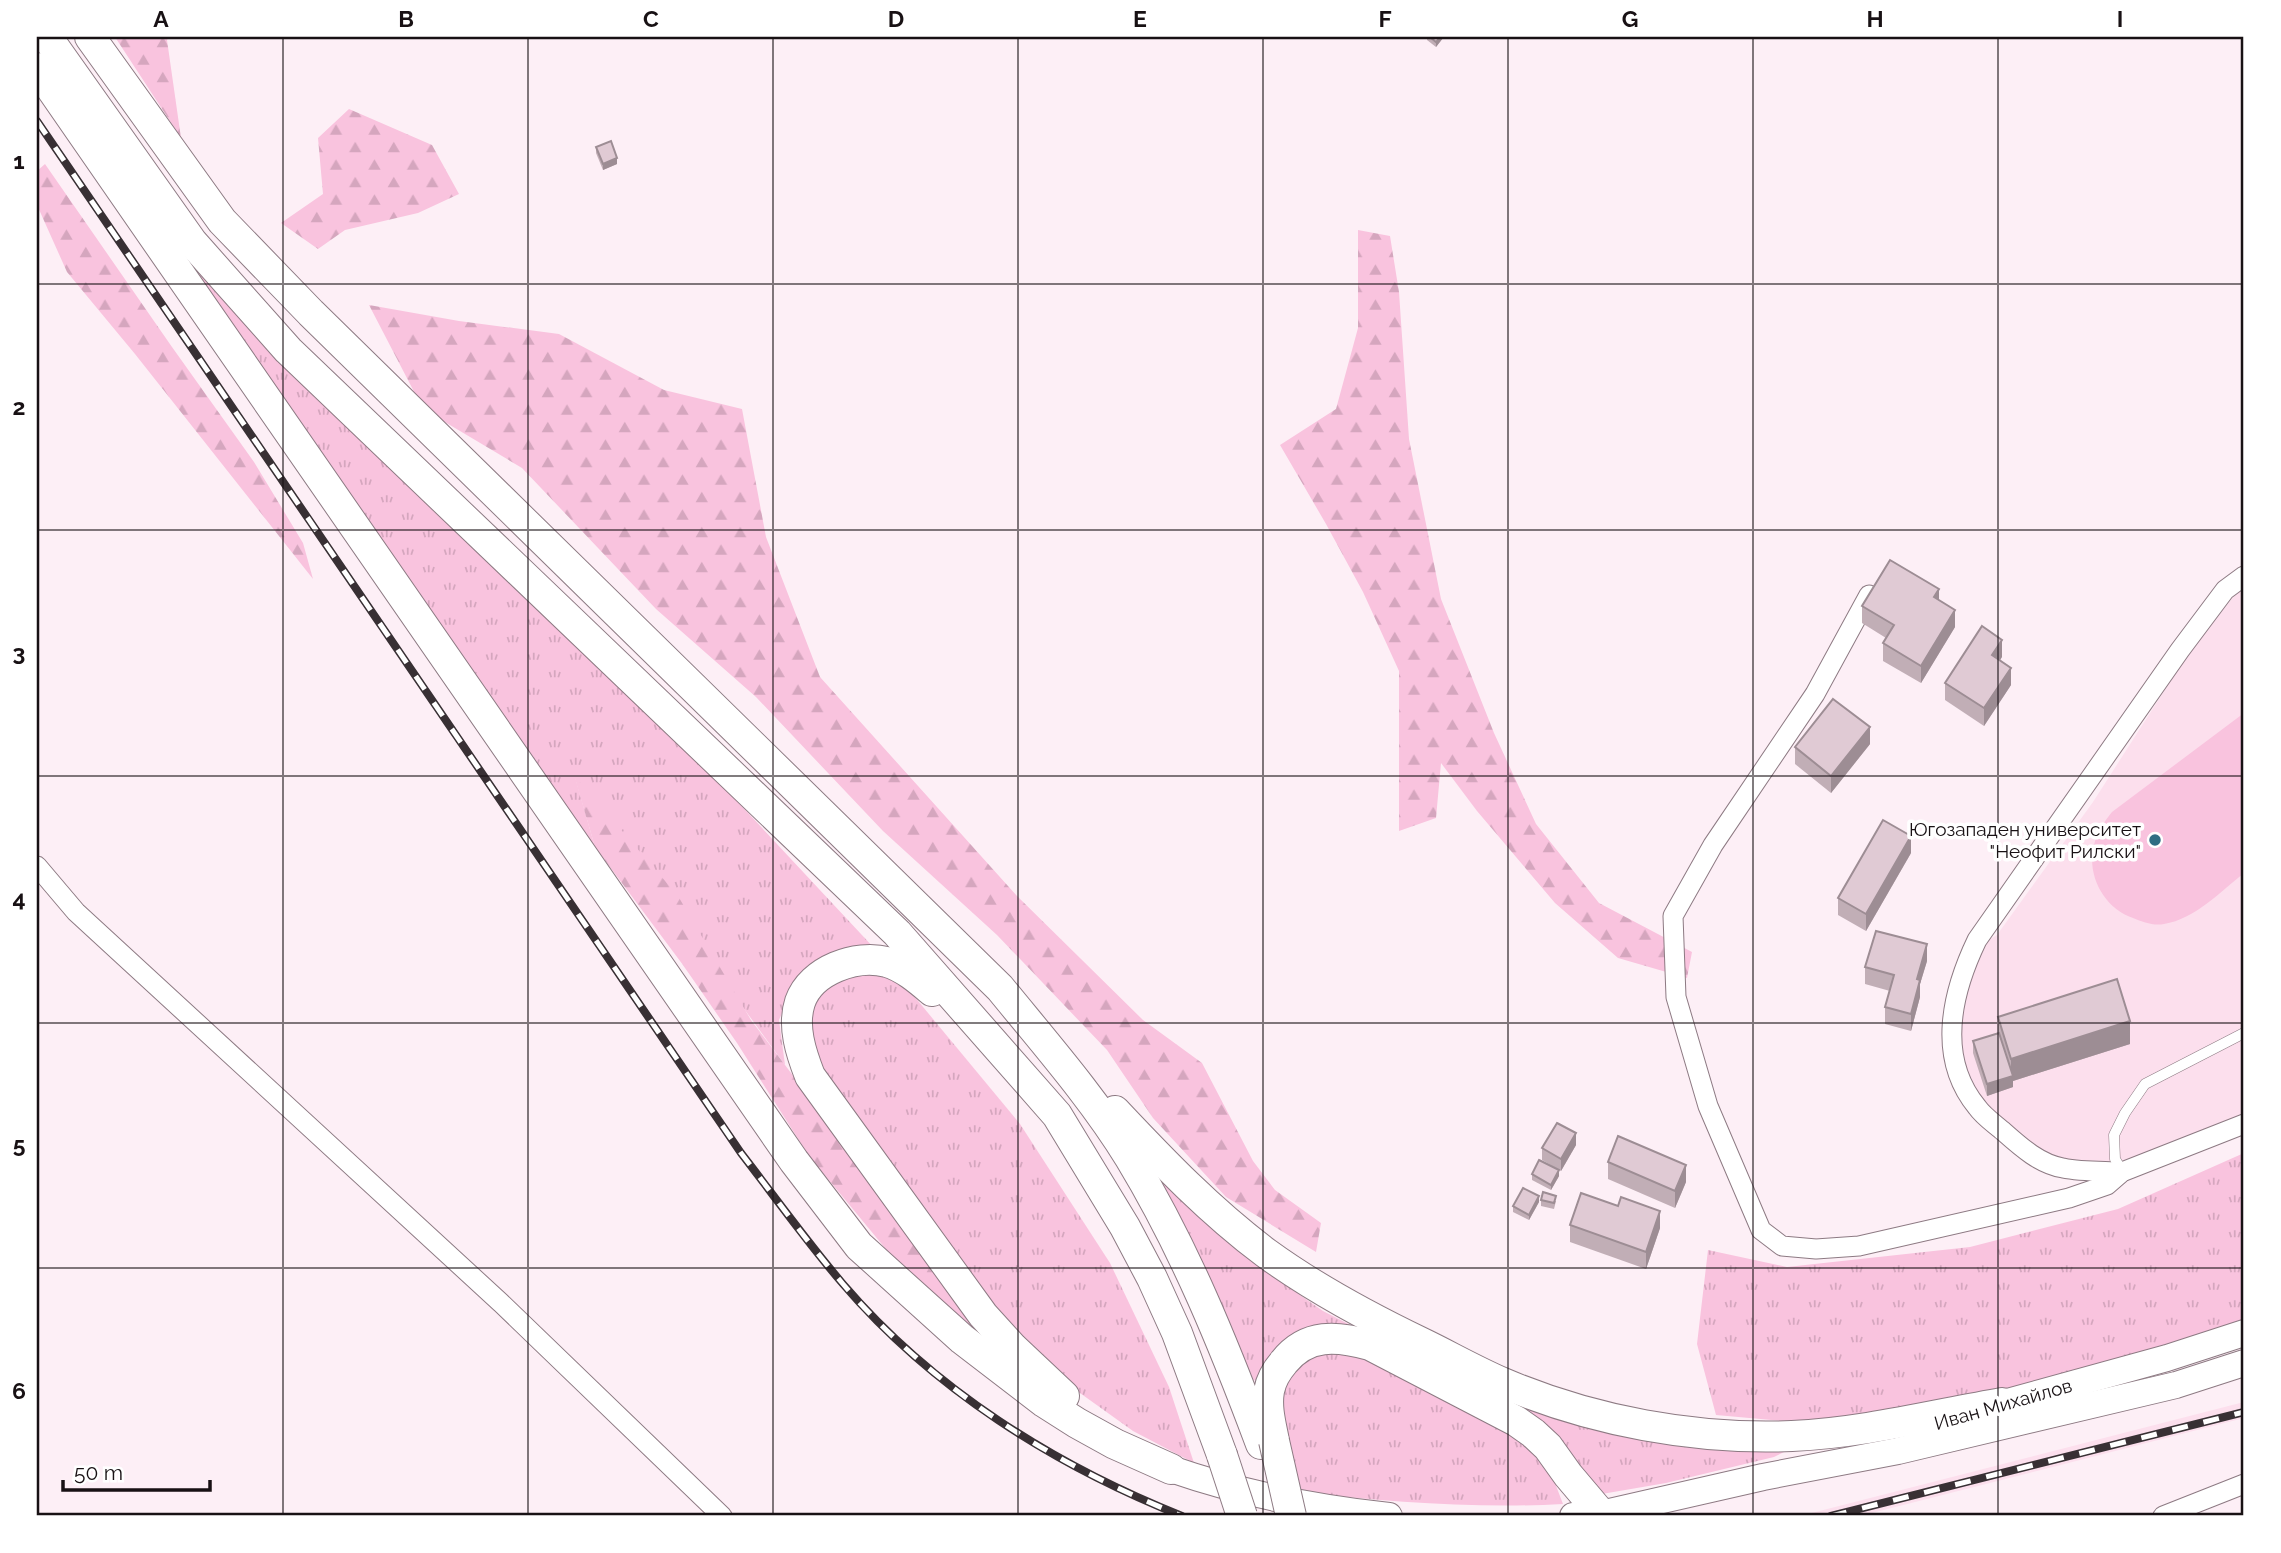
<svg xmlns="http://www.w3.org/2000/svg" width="2281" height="1553" viewBox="0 0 2281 1553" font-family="Raleway,sans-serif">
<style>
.built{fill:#fcdfed}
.grass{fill:url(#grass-tufts)}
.forest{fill:url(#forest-firs)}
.pitch{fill:#f9c3de}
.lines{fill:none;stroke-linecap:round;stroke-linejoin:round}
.lane-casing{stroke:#8d7a83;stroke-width:11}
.street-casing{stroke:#8d7a83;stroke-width:21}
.secondary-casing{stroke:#8d7a83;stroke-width:28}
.primary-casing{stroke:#8d7a83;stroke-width:32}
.lane{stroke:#fff;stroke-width:10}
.street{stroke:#fff;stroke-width:19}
.secondary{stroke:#fff;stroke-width:26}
.primary{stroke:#fff;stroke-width:30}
.rail-casing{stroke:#383034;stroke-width:8}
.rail{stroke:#fff;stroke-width:5;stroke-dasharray:16;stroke-linecap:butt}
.primary-bridge-casing{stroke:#8d7a83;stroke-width:32;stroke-linecap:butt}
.primary-bridge{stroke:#fff;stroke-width:30}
.wall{fill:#c1aeb6}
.shaded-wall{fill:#9d8d94}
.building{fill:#e0cad4;stroke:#9d8d94;stroke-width:2}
.grid{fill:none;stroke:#181114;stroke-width:2;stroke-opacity:0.55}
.poi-dot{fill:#2f6d83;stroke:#fff;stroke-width:2.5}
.labels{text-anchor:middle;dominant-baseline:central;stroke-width:7;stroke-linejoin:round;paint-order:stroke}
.poi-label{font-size:19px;fill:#181114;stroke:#fff;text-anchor:end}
.street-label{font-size:19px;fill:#181114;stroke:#fff}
.neatline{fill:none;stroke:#181114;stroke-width:2.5}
.grid-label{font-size:23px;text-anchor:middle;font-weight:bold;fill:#181114}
</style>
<defs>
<pattern id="grass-tufts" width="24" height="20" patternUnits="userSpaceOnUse" patternTransform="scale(1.75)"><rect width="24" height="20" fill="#f9c3de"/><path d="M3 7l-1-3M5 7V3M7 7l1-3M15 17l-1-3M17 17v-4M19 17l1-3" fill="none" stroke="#d5a6be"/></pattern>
<pattern id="forest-firs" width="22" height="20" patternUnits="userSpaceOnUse" patternTransform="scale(1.75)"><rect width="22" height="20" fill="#f9c3de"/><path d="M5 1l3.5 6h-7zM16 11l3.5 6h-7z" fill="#d5a6be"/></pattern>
</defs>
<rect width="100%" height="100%" fill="#fdeff6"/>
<g class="built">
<path d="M2244,588V1114L2156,1154L2112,1162H2065L2024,1144L1984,1106L1962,1070L1960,1019L1968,982L1982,944L1997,935L2093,802L2186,657L2234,596Z"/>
<path d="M2244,1402V1418L2041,1470L1860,1516H1800Z"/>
</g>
<g class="grass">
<path d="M161,222L708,770L875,949L832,953L796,980L779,1020L785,1065L575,777L595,847Z"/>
<path d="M876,971L909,990L1020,1124L1110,1263L1169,1387L1194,1463L1133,1431L1059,1378L982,1299L848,1109L807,1040L806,1006L825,982Z"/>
<path d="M1125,1131L1195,1211L1261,1268L1323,1311L1399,1350L1784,1448L1786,1451L1774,1457L1666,1483L1596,1495L1582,1480L1348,1329L1263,1373L1256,1381L1250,1378L1231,1328L1193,1241Z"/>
<path d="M2244,1153V1322L2208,1335L1890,1422H1793L1716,1415L1697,1344L1708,1250L1787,1267L1970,1247L2118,1209Z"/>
<path d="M1331,1346L1361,1355L1513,1428L1550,1470L1563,1504C1475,1509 1388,1501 1300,1493L1285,1438L1278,1384L1298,1357Z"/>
</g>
<g class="forest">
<path d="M115,37H169L167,40L181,138Z"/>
<path d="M349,109L432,145L459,194L418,213L345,230L318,249L281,223L323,194L318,138Z"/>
<path d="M45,164L172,347L254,462L303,543L313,579L135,354L67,272L37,205V171Z"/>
<path d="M1358,230L1390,236L1399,292L1409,439L1441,599L1494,733L1536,824L1599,903L1692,952L1687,978L1618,958L1555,903L1477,811L1441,763L1436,818L1399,831V671L1363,592L1326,524L1280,445L1336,409L1358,328Z"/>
<path d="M369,305L459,321L559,334L664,390L742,409L766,537L820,677L1017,896L1143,1020L1202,1063L1253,1161L1275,1190L1321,1223L1316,1252L1226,1197L1153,1118L1107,1050L997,935L883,831L756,697L656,609L522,468L423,409Z"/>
<path d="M574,775L678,896L751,1020L1003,1354L904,1271L809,1156L737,1043L683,965L595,847Z"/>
</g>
<path class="pitch" d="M2244,713V873C2220,892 2195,919 2164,924C2153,926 2143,922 2133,918C2104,908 2086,875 2094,845C2097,832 2104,822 2112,812Z"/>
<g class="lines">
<g class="lane-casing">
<path id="lane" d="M2122,1171L2115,1159L2114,1135L2125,1113L2145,1084L2244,1033"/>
</g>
<g class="street-casing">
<g id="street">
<path d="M1869,595L1815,694L1713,845L1673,916L1676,997L1708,1106L1761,1230L1782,1246L1816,1249L1859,1246L2069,1198L2107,1185L2122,1172L2244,1124"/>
<path d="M37,866L76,912L501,1303L722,1516"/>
<path d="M2122,1172C2103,1171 2082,1172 2063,1168C2040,1164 2022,1148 2004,1132C1995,1124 1984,1117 1977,1107C1936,1057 1952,992 1977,940L2180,650L2225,590L2244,576"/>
<path d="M2163,1516L2244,1484"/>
</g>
</g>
<g class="secondary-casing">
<g id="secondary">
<path d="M1982,1409L2167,1358L2244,1333"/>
<path d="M1171,1469C1243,1494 1314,1508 1389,1516"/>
<path d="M1573,1516L1601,1514L1763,1477L1898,1451L2176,1385L2244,1363"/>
</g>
</g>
<g class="primary-casing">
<g id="primary">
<path d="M47,37L192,242L288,350L897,933L1057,1115L1125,1227L1152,1278L1177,1333L1222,1455"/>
<path d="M90,37L222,221L311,313L1000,988C1044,1042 1094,1099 1130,1158C1185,1249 1224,1345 1261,1444"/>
<path d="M37,68L794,1161L859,1246L962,1339L1044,1402L1077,1423L1115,1444L1171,1469"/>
<path d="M932,991C919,980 904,967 887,962C856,954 811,970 800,1002C792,1026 801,1053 810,1076L983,1315L1013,1348L1064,1396"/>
<path d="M1115,1111C1163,1162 1210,1211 1266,1253C1314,1288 1368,1317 1422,1343C1449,1356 1475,1371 1503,1383C1592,1421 1695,1440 1792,1436C1862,1433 1933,1415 2002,1403"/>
<path d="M1274,1441C1271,1425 1266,1408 1269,1391C1271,1380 1277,1370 1284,1362C1307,1333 1337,1336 1370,1345L1516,1421L1533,1433L1548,1447L1568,1475L1601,1514"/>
</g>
</g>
<use href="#lane" class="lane"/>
<use href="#street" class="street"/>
<use href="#secondary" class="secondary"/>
<use href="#primary" class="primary"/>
<g class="rail-casing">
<g id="rail">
<path d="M37,121L741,1153C775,1197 807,1242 843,1284C933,1389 1054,1465 1182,1516"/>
<path d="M1831,1516L2244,1412"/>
</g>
</g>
<use href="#rail" class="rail"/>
<g class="primary-bridge-casing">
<g id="primary-bridge">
<path d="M1274,1441L1291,1516"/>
<path d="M1222,1455L1242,1516"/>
</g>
</g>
<use href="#primary-bridge" class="primary-bridge"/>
</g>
<g class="wall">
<path d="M1427,37H1443V38L1436,47L1427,40Z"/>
<path d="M596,147L617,164L603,170L596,153Z"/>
<path d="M1939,600L1955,627L1921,683L1883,661V643L1886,638L1862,623V606Z"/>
<path d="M2002,657L2000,660L2011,685L1984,726L1945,700V683Z"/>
<path d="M1870,744L1831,793L1795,764V747Z"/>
<path d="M1911,853L1866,931L1838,915V898Z"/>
<path d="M1927,961L1920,984V997L1911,1031L1885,1024V1007L1890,991L1865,984V967Z"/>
<path d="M1998,1017L2130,1044L2013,1081V1087L1987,1096L1973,1053V1041L1998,1034Z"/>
<path d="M1576,1145L1561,1171L1542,1160V1148Z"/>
<path d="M1608,1162L1686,1182L1675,1208L1608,1179Z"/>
<path d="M1532,1174L1559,1176L1551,1190L1532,1180Z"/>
<path d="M1541,1200L1556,1201L1554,1209L1541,1206Z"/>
<path d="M1539,1202L1529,1220L1513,1212V1206Z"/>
<path d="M1570,1225L1660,1228L1646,1269L1570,1242Z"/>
</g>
<g class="shaded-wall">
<path d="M1440,37H1443V38L1436,47V42Z"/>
<path d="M617,158V164L603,170V164Z"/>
<path d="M1939,589V606L1934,597Z"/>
<path d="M1955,610V627L1921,683V666Z"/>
<path d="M2002,640V657L1992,672V655Z"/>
<path d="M2011,668V685L1984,726V708Z"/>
<path d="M1870,727V744L1831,793V776Z"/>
<path d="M1911,836V853L1866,931V914Z"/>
<path d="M1927,944V961L1920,984V997L1911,1031V1014L1917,979Z"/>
<path d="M2130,1021V1044L2013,1081V1087L1987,1096V1084L2011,1076V1059Z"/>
<path d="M1576,1133V1145L1561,1171V1159Z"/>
<path d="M1686,1165V1182L1675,1208V1191Z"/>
<path d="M1559,1170V1176L1551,1190V1185Z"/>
<path d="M1539,1196V1202L1529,1220V1215Z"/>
<path d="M1660,1211V1228L1646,1269V1252Z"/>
</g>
<g class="building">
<path d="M1430,37H1440L1436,42Z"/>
<path d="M611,141L617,158L603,164L596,147Z"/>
<path d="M1890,560L1939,589L1934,597L1955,610L1921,666L1883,643L1894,625L1862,606Z"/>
<path d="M1982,626L2002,640L1992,655L2011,668L1984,708L1945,683Z"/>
<path d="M1833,699L1870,727L1831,776L1795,747Z"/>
<path d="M1883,820L1911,836L1866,914L1838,898Z"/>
<path d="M1876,931L1927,944L1917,979L1920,980L1911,1014L1885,1007L1894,975L1865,967Z"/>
<path d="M2117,979L2130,1021L2011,1059L1998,1017Z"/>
<path d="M1999,1033L2013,1076L1987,1084L1973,1041Z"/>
<path d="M1557,1123L1576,1133L1561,1159L1542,1148Z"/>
<path d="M1618,1136L1686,1165L1675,1191L1608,1162Z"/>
<path d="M1539,1160L1559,1170L1551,1185L1532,1174Z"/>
<path d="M1523,1188L1539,1196L1529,1215L1513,1206Z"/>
<path d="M1543,1192L1556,1196L1554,1203L1541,1200Z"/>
<path d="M1581,1193L1618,1206L1621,1197L1660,1211L1646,1252L1570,1225Z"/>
</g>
<path class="grid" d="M283,37V1516M528,37V1516M773,37V1516M1018,37V1516M1263,37V1516M1508,37V1516M1753,37V1516M1998,37V1516M37,284H2244M37,530H2244M37,776H2244M37,1023H2244M37,1268H2244"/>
<circle class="poi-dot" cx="2155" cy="840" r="7"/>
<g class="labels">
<g class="poi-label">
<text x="2141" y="829">Югозападен университет<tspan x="2141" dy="22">"Неофит Рилски"</tspan></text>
</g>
<g class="street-label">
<text transform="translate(2003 1404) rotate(-16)">Иван Михайлов</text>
</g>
</g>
<rect width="2281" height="1553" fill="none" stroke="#ffffff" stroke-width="77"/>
<path d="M63 1480v10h147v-10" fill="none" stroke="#181114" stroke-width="3.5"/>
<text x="74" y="1480" font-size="21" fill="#181114" stroke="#ffffff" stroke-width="5" paint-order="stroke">50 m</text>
<rect x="38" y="38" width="2204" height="1476" class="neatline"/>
<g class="grid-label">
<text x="161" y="27">A</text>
<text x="406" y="27">B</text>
<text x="651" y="27">C</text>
<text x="896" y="27">D</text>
<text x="1140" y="27">E</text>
<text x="1385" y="27">F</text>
<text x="1630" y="27">G</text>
<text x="1875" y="27">H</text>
<text x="2120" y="27">I</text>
<text x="19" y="169">1</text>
<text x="19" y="415">2</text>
<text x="19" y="661">3</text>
<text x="19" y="907">4</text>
<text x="19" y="1153">5</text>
<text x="19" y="1399">6</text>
</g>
</svg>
